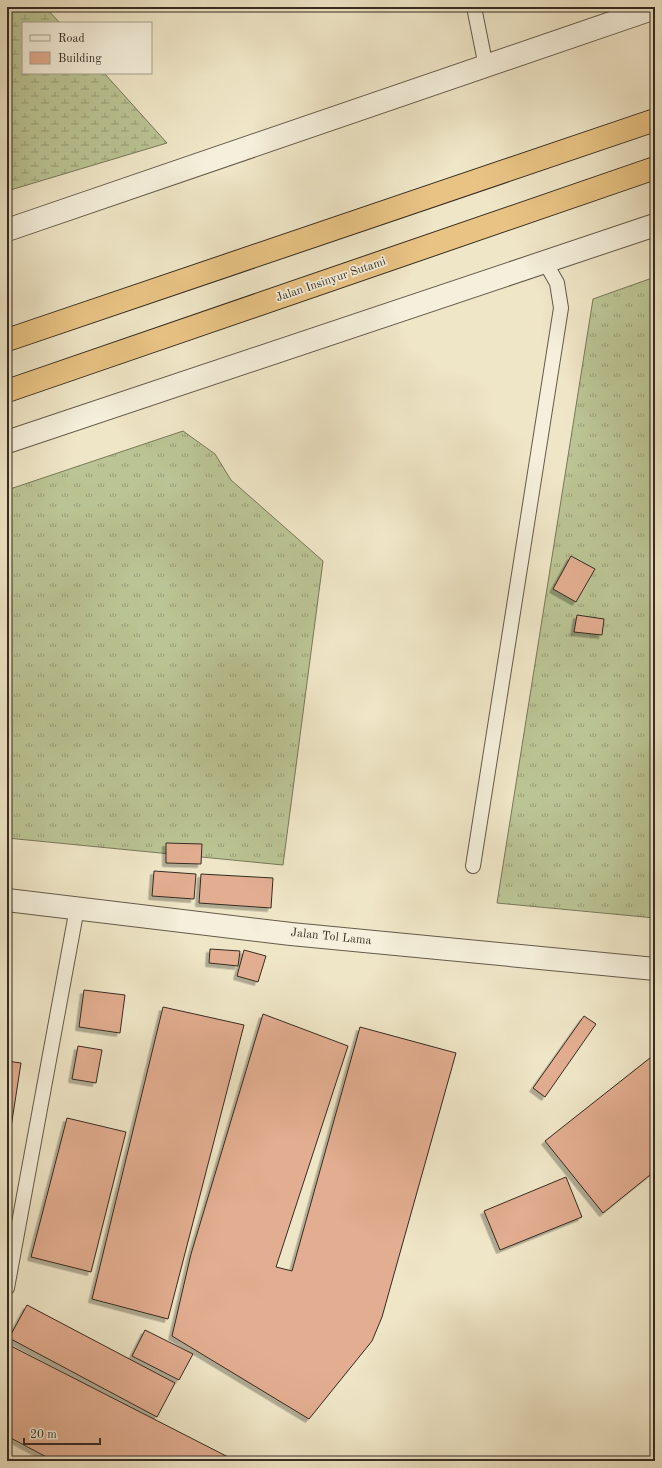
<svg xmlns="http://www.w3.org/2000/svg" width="662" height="1468" viewBox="0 0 662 1468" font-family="'Old Standard TT',serif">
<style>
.grass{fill:url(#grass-tufts);stroke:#78785a}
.wetland{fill:url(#wetland-marsh);stroke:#78785a}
.building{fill:#e2ad90;stroke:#352b21;filter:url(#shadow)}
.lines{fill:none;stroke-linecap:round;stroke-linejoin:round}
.service-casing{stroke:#645a4a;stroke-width:16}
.minor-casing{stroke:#645a4a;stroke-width:24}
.tertiary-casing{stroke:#645a4a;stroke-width:24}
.motorway-casing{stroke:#352b21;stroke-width:24}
.service{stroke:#f5efdb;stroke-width:14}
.minor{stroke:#f5efdb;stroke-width:22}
.tertiary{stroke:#f5efdb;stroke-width:22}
.motorway{stroke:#e8c384;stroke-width:22}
.labels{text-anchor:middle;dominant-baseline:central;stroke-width:3.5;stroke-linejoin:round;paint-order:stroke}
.street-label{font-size:12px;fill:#352b21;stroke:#f5efdb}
</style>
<defs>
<pattern id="grass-tufts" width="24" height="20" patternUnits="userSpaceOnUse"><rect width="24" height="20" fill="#bbc494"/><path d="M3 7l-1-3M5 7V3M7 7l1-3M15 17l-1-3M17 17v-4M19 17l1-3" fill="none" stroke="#999f78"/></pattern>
<pattern id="wetland-marsh" width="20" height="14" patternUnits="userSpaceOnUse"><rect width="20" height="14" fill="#bbc494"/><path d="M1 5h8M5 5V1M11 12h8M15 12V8" fill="none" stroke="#999f78"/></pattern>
<filter id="shadow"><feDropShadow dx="-3.5" dy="3.5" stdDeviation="0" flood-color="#0004"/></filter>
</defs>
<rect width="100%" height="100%" fill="#efe6c7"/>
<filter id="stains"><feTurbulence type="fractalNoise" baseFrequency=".005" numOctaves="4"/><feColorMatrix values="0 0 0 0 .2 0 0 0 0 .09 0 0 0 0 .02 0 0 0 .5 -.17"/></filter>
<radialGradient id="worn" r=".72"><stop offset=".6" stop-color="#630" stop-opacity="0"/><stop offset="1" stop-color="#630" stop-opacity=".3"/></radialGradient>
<g class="grass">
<path d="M655,277V918L497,903L593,299Z"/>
<path d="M183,431L215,454L231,480L323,561L283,865L7,838V490Z"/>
</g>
<path class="wetland" d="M7,7H45L60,23H23V73H104L167,143L7,191Z"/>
<g class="building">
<path d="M571,556L595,569L576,602L553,589Z"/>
<path d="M577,615L604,619L602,635L574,632Z"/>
<path d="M166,843L202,844L201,864L166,863Z"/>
<path d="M154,871L196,874L194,899L152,896Z"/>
<path d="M201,874L273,878L271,908L199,903Z"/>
<path d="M210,949L240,951L238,966L209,963Z"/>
<path d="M244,950L266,956L258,982L237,976Z"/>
<path d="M84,990L125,995L120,1033L79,1027Z"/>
<path d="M163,1007L244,1025L168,1319L92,1299Z"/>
<path d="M263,1014L348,1046L276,1267L292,1271L360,1027L456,1053L382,1317L372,1341L309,1419L172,1336L191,1254Z"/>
<path d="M584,1016L596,1024L545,1097L533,1088Z"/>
<path d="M78,1046L102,1050L96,1083L72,1079Z"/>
<path d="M655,1054V1171L603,1213L545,1141Z"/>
<path d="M7,1061L21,1063L7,1153Z"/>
<path d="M67,1118L126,1132L91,1272L31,1257Z"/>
<path d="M566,1177L582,1217L500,1250L484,1211Z"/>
<path d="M27,1305L175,1383L157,1417L9,1338Z"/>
<path d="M145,1330L193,1354L179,1380L132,1356Z"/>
<path d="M7,1344L236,1461H54L7,1436Z"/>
</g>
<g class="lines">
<g class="service-casing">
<g id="service">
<path d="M474,7L486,67"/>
<path d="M473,866L561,308L557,283L545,262"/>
<path d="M7,1288L77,908"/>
</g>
</g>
<g class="minor-casing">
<path id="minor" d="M7,900L291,934L655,969"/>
</g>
<g class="tertiary-casing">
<g id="tertiary">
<path d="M7,230L655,8"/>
<path d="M7,442L655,225"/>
</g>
</g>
<g class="motorway-casing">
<g id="motorway">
<path d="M7,340L655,120"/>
<path d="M7,391L655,168"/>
</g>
</g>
<use href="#service" class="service"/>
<use href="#minor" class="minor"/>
<use href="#tertiary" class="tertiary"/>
<use href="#motorway" class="motorway"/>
</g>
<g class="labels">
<g class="street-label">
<text transform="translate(331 280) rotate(-19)">Jalan Insinyur Sutami</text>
<text transform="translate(331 937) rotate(6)">Jalan Tol Lama</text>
</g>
</g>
<rect width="662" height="1468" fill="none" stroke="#efe6c7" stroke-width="24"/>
<rect x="8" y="8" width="646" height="1452" fill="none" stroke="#352b21" stroke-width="2"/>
<rect x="12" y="12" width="638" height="1444" fill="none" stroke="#352b21"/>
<rect x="22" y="22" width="130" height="52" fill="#f5efdb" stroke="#a8a191"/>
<rect x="30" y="35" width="20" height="6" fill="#f5efdb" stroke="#a8a191"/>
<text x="58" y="42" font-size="12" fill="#352b21">Road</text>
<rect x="30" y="52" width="20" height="12" fill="#e2ad90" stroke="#a8a191"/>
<text x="58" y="62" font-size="12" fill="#352b21">Building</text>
<path d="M24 1438v6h76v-6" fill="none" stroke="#352b21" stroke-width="2"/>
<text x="30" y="1438" font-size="12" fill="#352b21" stroke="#f5efdb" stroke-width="3" paint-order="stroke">20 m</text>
<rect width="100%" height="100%" filter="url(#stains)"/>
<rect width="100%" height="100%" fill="url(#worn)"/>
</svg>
